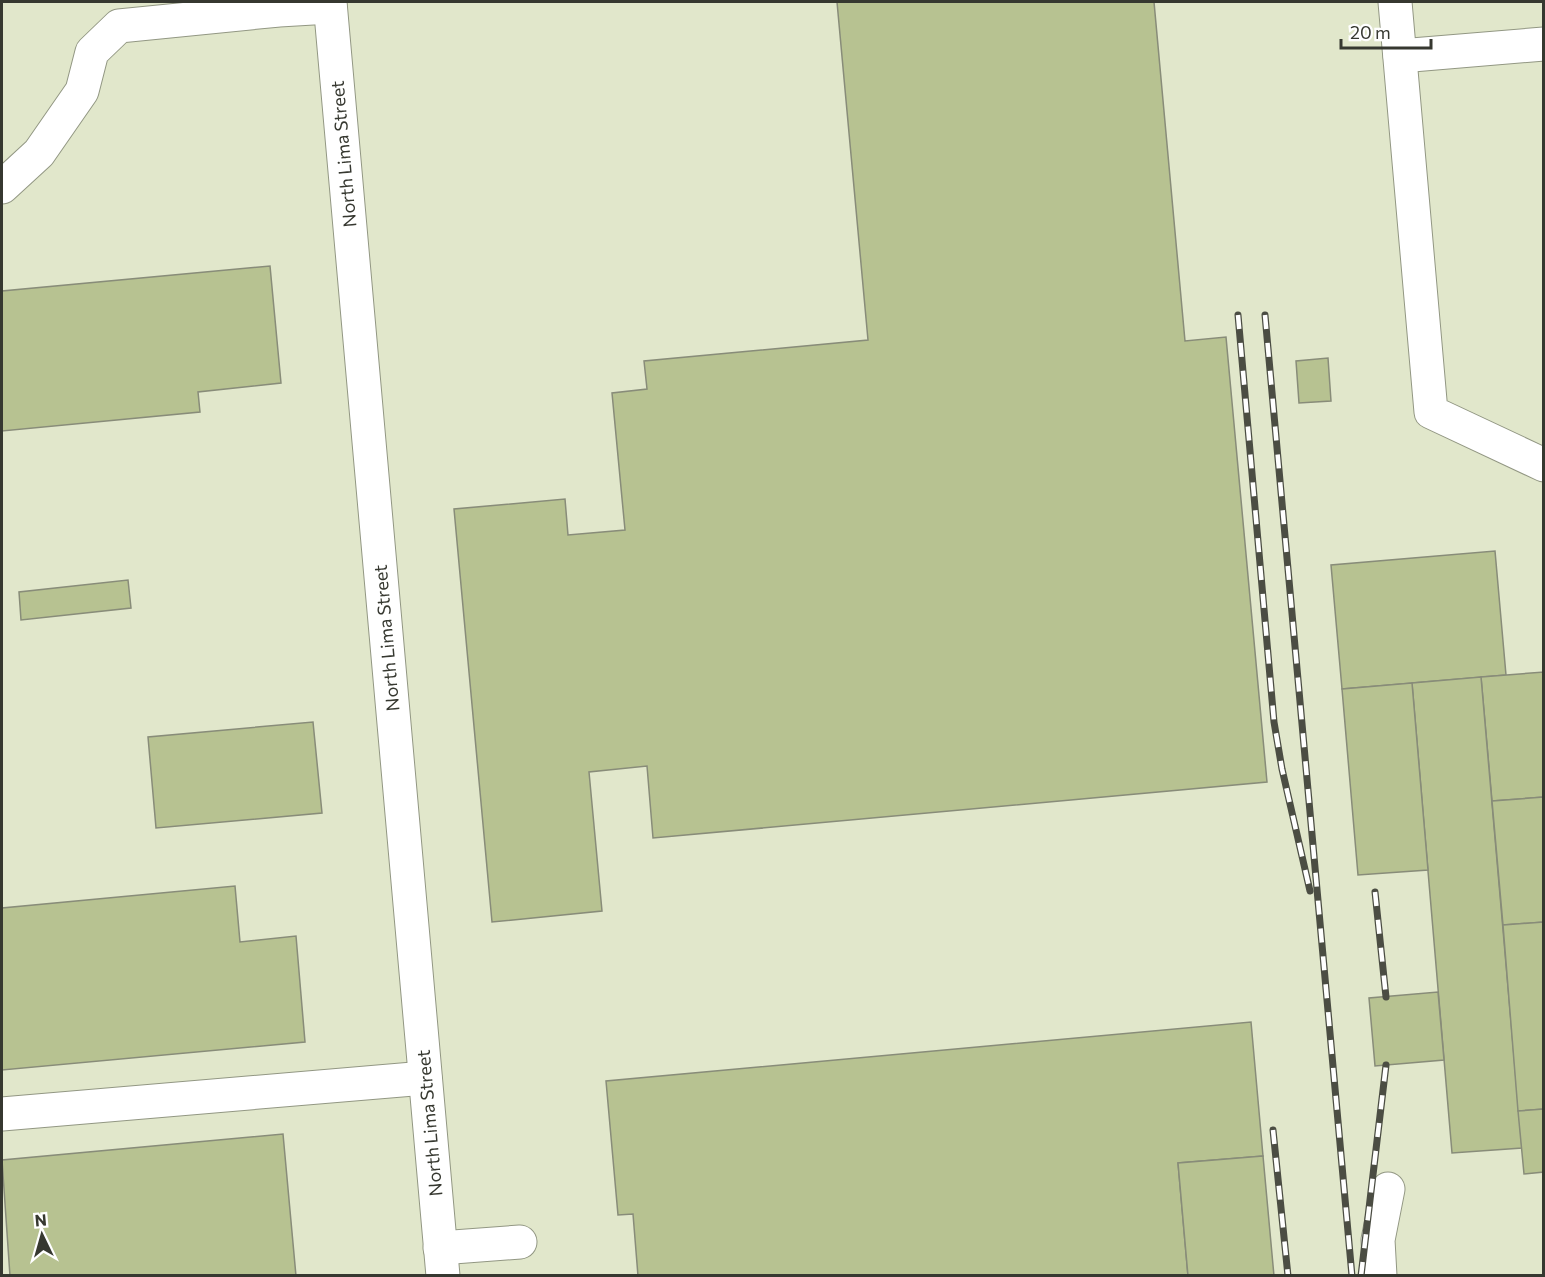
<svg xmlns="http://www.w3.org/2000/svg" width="1545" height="1277" viewBox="0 0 1545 1277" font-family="Commissioner,sans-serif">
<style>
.built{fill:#e1e7cb}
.building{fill:#b7c291;stroke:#888c79;stroke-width:1.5}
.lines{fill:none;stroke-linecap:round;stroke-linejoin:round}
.minor-casing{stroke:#929783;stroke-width:35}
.minor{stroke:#fff;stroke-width:33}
.rail-casing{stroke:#4b4d43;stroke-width:7}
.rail{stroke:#fff;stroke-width:4.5;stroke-dasharray:14;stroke-linecap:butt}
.labels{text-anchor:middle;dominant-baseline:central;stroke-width:4.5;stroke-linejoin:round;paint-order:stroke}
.street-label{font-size:18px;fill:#363830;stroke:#fff}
</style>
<rect width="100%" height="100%" fill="#ecf1dc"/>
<rect class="built" x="2" y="2" width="1541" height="1273"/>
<g class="building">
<path d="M837,2H1154L1185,341L1226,337L1267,782L653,838L647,766L589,772L602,911L492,922L454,509L565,499L568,535L625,530L612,393L647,389L644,361L868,340Z"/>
<path d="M270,266L281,383L198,392L200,412L2,431V291Z"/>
<path d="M1328,358L1331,401L1299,403L1296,361Z"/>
<path d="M1495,551L1506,675L1342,689L1331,565Z"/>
<path d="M128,580L131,608L21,620L19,592Z"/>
<path d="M1544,672V797L1492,801L1481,677Z"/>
<path d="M1481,677L1522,1148L1452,1153L1412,683Z"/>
<path d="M1412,683L1428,870L1358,875L1342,689Z"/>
<path d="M313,722L322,813L156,828L148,737Z"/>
<path d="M1544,797V922L1503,925L1492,801Z"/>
<path d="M235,886L240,942L296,936L305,1042L2,1070V908Z"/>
<path d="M1544,922V1109L1518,1111L1503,925Z"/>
<path d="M1438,992L1444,1060L1375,1066L1369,998Z"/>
<path d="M1251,1022L1263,1156L1178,1163L1188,1276H638L633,1214L618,1215L606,1081Z"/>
<path d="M1544,1109V1172L1524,1174L1518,1111Z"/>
<path d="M283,1134L296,1276H10L2,1160Z"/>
<path d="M1263,1156L1274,1276H1188L1178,1163Z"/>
</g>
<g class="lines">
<g class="minor-casing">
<g id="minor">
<path d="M330,2L443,1276"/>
<path d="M1395,2L1431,412L1544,465"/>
<path d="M1400,56L1544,44"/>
<path d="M2,187L39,153L82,91L92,52L119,26L279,10L330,7"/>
<path d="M2,1114L425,1078"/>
<path d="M440,1248L520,1242"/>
<path d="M1380,1276L1378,1240L1388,1189"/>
</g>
</g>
<use href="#minor" class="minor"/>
<g class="rail-casing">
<g id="rail">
<path d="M1238,315L1274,722L1282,769L1310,891"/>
<path d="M1265,315L1352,1276"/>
<path d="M1375,892L1386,997"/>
<path d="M1273,1130L1288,1276"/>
<path d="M1361,1276L1386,1065"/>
</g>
</g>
<use href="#rail" class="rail"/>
</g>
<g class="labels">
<g class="street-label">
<text transform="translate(343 154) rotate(-95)">North Lima Street</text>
<text transform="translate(386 638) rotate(-95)">North Lima Street</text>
<text transform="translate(429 1123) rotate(-95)">North Lima Street</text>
</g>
</g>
<rect width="1545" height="1277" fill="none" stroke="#363830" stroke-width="6"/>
<g transform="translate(42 1235) rotate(355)" stroke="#ffffff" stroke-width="4.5" paint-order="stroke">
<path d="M0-4.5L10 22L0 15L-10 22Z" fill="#363830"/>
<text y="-9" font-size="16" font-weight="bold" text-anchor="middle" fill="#363830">N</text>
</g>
<path d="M1341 39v9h90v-9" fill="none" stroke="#363830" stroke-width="3"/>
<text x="1350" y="39" font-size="18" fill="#363830" stroke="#ffffff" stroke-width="4.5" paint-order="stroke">20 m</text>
</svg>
